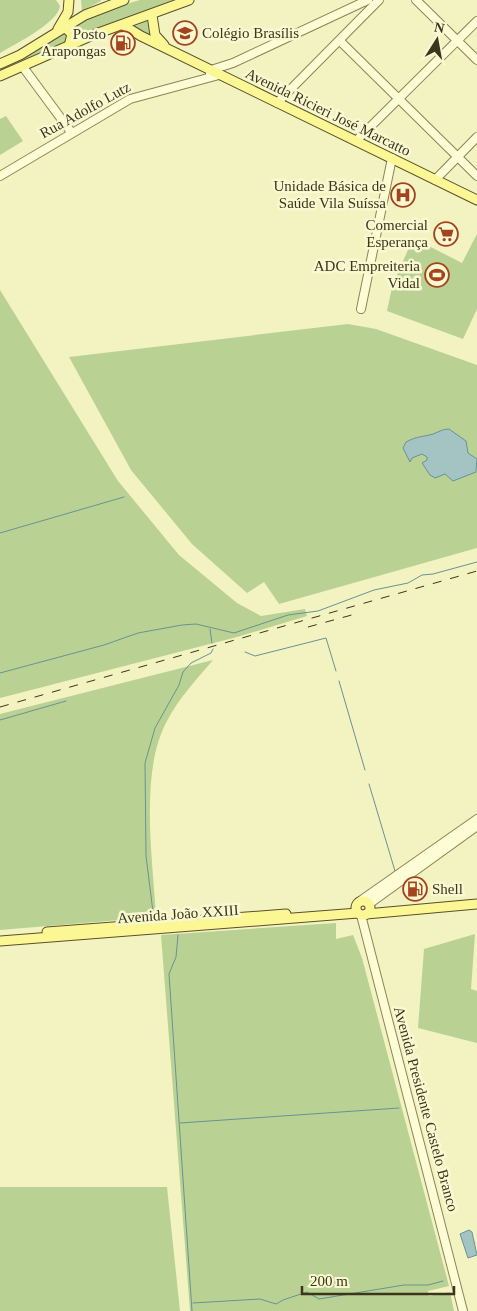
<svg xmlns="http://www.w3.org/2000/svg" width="477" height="1311" viewBox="0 0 477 1311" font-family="'Times New Roman',serif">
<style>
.green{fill:#b9d293}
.water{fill:#a4c4c4;stroke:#699294}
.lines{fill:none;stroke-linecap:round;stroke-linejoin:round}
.stream{stroke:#699294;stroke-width:1}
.minor-casing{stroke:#8e8456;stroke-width:10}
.major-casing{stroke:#5b4f2b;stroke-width:11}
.minor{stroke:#fcfcd5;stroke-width:8}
.major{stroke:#faf794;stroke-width:9}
.rail{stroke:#3c351c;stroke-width:1;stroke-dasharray:9 9;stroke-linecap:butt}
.labels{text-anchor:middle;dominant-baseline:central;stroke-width:5;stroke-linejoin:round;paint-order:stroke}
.poi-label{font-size:15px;fill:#3c351c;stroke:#f9f9d1;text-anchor:end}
.street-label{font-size:15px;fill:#3c351c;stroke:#f9f9d1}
</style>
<rect width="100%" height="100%" fill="#f3f2c1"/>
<g class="green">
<path d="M0,0H56L60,6C58,23 15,44 0,53Z"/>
<path d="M81,0H101V1L82,11Z"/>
<path d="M140,0H179L81,36L0,73V67C45,41 88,14 140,0Z"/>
<path d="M150,20L151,39L130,28Z"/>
<path d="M6,116L23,141L0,155V119Z"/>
<path d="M477,234V309L463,339L387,311L392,287L413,238L462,263Z"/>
<path d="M0,290L118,481L179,555L237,603L261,616L305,609L307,616L237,637L0,698Z"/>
<path d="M348,324L376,329L477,365V548L279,604L264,582L247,593L192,544L131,470L69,357Z"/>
<path d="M213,660C196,680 179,698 167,721C139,772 153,860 156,917L0,930V714Z"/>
<path d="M336,923V939L353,935L362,958L449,1286L428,1291L429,1296L450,1292L454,1311H190L161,935Z"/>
<path d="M475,934L471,989L477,991V1043L418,1028L424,949Z"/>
<path d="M0,1187H167L180,1311H0Z"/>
</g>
<g class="water">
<path d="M449,429L466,441L468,453L477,459L476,472L453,481L445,474L435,478L430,475L422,463L427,460V457L422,454L412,458L410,462L403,448L406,442C417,436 423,437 433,434C439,432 442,429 449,429Z"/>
<path d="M469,1230L472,1232L477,1255L468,1258L460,1234Z"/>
</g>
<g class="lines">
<g class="stream">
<path d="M0,533L124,497"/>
<path d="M210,629L212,643"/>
<path d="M245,652L255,656L326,638L336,671"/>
<path d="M0,673L104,645L138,633L182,625L196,624L234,633L288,615L318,611L374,590L408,583L422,575L433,574L477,562"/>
<path d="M339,681L365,770"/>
<path d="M0,720L66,701"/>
<path d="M369,784L395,871"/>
<path d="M153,912L146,856L145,763L155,728L179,685L183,672L191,663L211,653L213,649"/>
<path d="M178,935L176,957L169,974L192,1311"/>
<path d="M180,1123L399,1108"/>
<path d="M193,1303L260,1299L276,1304L283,1300L307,1292L319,1299L404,1285H428L443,1281"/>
</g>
<g class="minor-casing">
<g id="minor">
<path d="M416,0L477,60"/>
<path d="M340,41L477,176"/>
<path d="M23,67L71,132"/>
<path d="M210,74L211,70L233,63L368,0"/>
<path d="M277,103L379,0"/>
<path d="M356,141L477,21"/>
<path d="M0,176L130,99L219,75"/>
<path d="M435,180L477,137"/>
<path d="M361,309L392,158"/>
<path d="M360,901L477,819"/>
<path d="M369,904L477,826"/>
<path d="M361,915L463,1311"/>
</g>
</g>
<g class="major-casing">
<g id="major">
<path d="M152,15L155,35L164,45"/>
<path d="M123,25L141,36L477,200"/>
<path d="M63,26L72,34L69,46"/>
<path d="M58,29L68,12L69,0"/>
<path d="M0,64L20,55L85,15L124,0"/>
<path d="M0,76L93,35L189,0"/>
<circle cx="363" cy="908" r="7"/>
<path d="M366,914L477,904"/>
<path d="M47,932L286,914"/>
<path d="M0,941L358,913"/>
</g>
</g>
<use href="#minor" class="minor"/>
<use href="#major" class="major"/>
<g class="rail">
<path d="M308,627L359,613"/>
<path d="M0,707L477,571"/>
</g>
</g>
<defs>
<g id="school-ring" transform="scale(1.25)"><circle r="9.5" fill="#f9f9d1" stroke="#a4441f" stroke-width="1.5"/><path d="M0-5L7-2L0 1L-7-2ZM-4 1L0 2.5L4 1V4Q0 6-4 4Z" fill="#a4441f"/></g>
<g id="fuel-ring" transform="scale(1.25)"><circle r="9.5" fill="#f9f9d1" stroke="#a4441f" stroke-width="1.5"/><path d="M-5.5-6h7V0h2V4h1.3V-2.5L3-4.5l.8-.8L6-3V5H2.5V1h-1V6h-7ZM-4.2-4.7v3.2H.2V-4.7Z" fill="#a4441f"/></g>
<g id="hospital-ring" transform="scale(1.25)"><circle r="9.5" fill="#f9f9d1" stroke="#a4441f" stroke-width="1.5"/><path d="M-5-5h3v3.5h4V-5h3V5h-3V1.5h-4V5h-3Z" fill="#a4441f"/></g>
<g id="supermarket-ring" transform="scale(1.25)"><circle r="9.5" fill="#f9f9d1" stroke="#a4441f" stroke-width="1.5"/><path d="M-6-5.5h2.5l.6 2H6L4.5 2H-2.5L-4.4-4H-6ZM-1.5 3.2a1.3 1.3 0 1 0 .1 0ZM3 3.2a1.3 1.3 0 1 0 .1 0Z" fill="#a4441f"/></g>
<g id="stadium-ring" transform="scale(1.25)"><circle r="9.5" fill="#f9f9d1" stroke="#a4441f" stroke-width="1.5"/><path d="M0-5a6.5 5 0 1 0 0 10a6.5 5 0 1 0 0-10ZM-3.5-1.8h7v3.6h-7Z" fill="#a4441f"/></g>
</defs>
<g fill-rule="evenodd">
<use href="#school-ring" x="185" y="33"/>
<use href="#fuel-ring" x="123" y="43"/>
<use href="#hospital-ring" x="403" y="195"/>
<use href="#supermarket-ring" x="446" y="234"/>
<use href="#stadium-ring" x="437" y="275"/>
<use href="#fuel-ring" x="415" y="889"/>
</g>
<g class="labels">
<g class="poi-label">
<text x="202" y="33" text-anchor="start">Colégio Brasílis</text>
<text x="106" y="34">Posto<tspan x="106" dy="17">Arapongas</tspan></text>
<text x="386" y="186">Unidade Básica de<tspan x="386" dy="17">Saúde Vila Suíssa</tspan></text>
<text x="428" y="225">Comercial<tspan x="428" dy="17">Esperança</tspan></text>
<text x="420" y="266">ADC Empreiteria<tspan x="420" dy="17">Vidal</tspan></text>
<text x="432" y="889" text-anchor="start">Shell</text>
</g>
<g class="street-label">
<text transform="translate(85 110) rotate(-29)">Rua Adolfo Lutz</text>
<text transform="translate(328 112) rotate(26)">Avenida Ricieri José Marcatto</text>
<text transform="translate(178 914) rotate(-4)">Avenida João XXIII</text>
<text transform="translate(426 1109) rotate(75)">Avenida Presidente Castelo Branco</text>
</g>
</g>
<g transform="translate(437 40) rotate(11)" stroke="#f9f9d1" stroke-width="4" paint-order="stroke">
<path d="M0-4L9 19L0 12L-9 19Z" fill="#3c351c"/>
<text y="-8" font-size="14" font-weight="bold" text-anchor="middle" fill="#3c351c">N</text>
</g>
<path d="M302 1286v8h152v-8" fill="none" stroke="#3c351c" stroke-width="2.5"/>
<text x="310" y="1286" font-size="15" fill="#3c351c" stroke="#f9f9d1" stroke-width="4" paint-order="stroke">200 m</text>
</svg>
